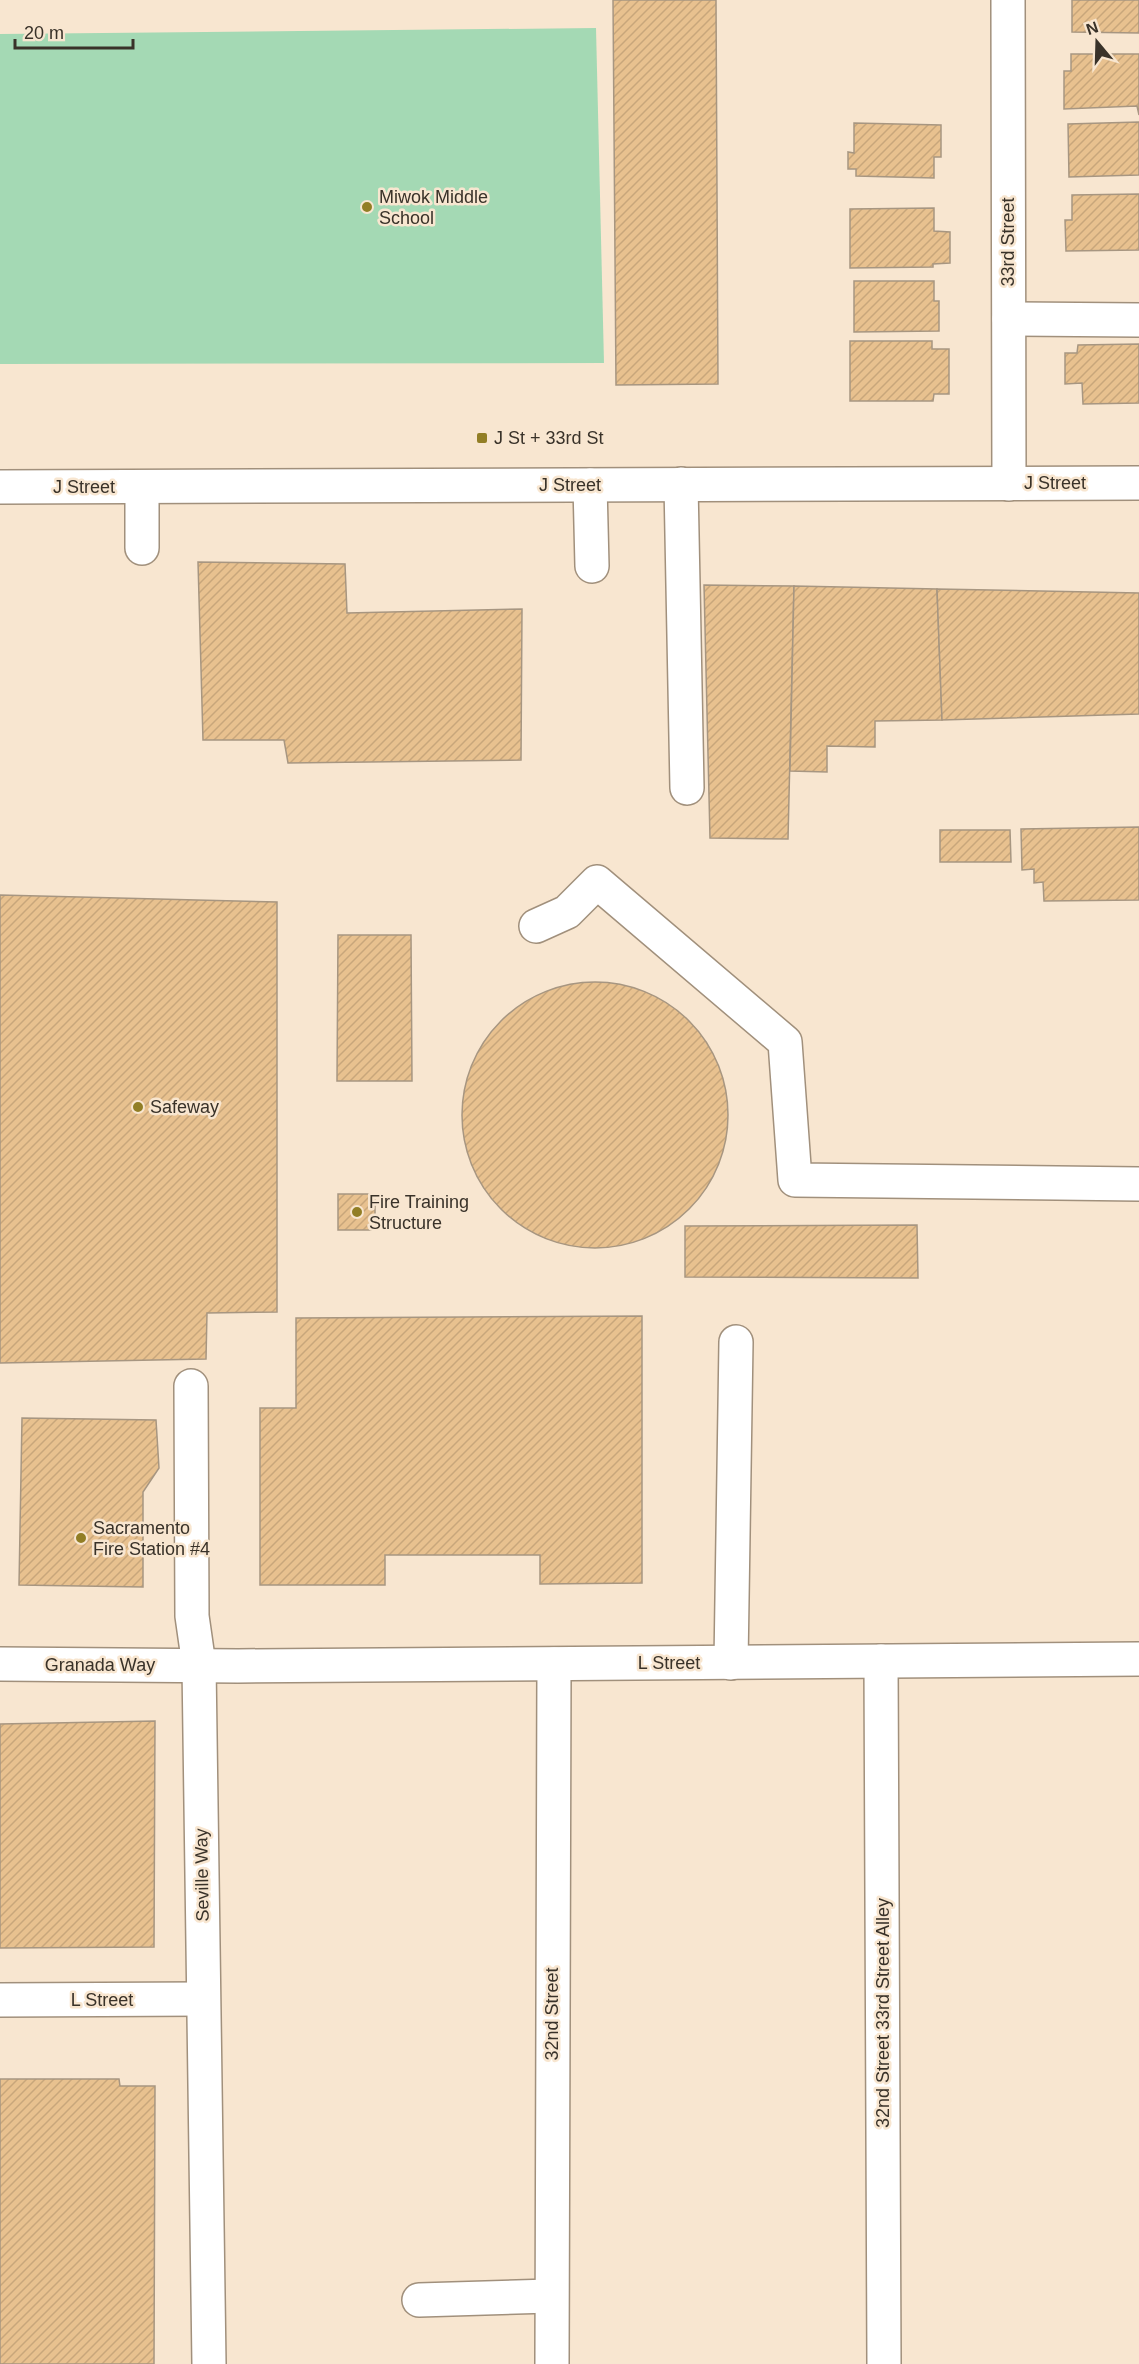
<svg xmlns="http://www.w3.org/2000/svg" width="1139" height="2364" viewBox="0 0 1139 2364" font-family="Helvetica,sans-serif">
<style>
.pitch{fill:#a4d9b4}
.building{fill:url(#building-hatch);stroke:#a79681;stroke-width:1.5}
.lines{fill:none;stroke-linecap:round;stroke-linejoin:round}
.minor-casing{stroke:#a1907c;stroke-width:36}
.major-casing{stroke:#a1907c;stroke-width:36}
.minor{stroke:#fff;stroke-width:33}
.major{stroke:#fff;stroke-width:33}
.poi-dot{fill:#927e25;stroke:#f8e6d0;stroke-width:2}
.labels{text-anchor:middle;dominant-baseline:central;stroke-width:5;stroke-linejoin:round;paint-order:stroke}
.poi-label{font-size:18px;fill:#393229;stroke:#f8e6d0;text-anchor:start}
.street-label{font-size:18px;fill:#393229;stroke:#f8e6d0}
</style>
<defs>
<pattern id="building-hatch" width="6" height="6" patternUnits="userSpaceOnUse" patternTransform="scale(1.5)"><rect width="6" height="6" fill="#e8c18f"/><path d="M-1 1l2-2M0 6l6-6M5 7l2-2" fill="none" stroke="#c8a67b"/></pattern>
</defs>
<rect width="100%" height="100%" fill="#f8e6d0"/>
<path class="pitch" d="M596,28L604,363L0,364V34Z"/>
<g class="building">
<path d="M613,0H716L718,384L616,385Z"/>
<path d="M1072,0H1139V33L1072,32Z"/>
<path d="M1071,54H1139V115L1137,106L1064,109V71H1071Z"/>
<path d="M1139,122V175L1069,177L1068,124Z"/>
<path d="M854,123L941,125V157H934V178L856,176V169H848V152L854,153Z"/>
<path d="M1139,194V250L1066,251L1065,220H1072V195Z"/>
<path d="M934,208V231L950,232V263L933,264V267L850,268V209Z"/>
<path d="M854,281H934V301H939V331L854,332Z"/>
<path d="M850,341H932V349H949V394H934L933,401H850Z"/>
<path d="M1139,344V403L1083,404L1082,383L1065,384V353H1077L1078,345Z"/>
<path d="M198,562L345,564L347,613L522,609L521,760L288,763L284,740H203Z"/>
<path d="M704,585L794,586L788,839L710,838Z"/>
<path d="M794,586L937,589L942,720L875,721V747L827,746V772L790,771Z"/>
<path d="M937,589L1139,593V714L942,720Z"/>
<path d="M1139,827V900L1044,901L1043,882L1034,883V869L1022,870L1021,829Z"/>
<path d="M940,830H1010L1011,862H940Z"/>
<path d="M0,895L277,902V1312L207,1313L206,1359L0,1363Z"/>
<path d="M338,935H411L412,1081H337Z"/>
<circle cx="595" cy="1115" r="133"/>
<rect x="338" y="1194" width="37" height="36"/>
<path d="M917,1225L918,1278L685,1277V1226Z"/>
<path d="M642,1316V1583L540,1584V1555H385V1585H260V1408H296V1318Z"/>
<path d="M22,1418L156,1420L159,1468L143,1492V1587L19,1585Z"/>
<path d="M155,1721L154,1947L0,1948V1724Z"/>
<path d="M0,2079H119L120,2086H155L154,2364H0Z"/>
</g>
<g class="lines">
<g class="minor-casing">
<g id="minor">
<path d="M1008,0L1009,484"/>
<path d="M1009,319L1139,320"/>
<path d="M681,484L687,788"/>
<path d="M590,485L592,566"/>
<path d="M142,548V487"/>
<path d="M536,926L567,912L597,882L785,1042L795,1180L1139,1184"/>
<path d="M191,1386L192,1616L199,1665L209,2364"/>
<path d="M881,1661L884,2364"/>
<path d="M731,1663L736,1342"/>
<path d="M0,1664L238,1666L1139,1659"/>
<path d="M0,2000L203,1999"/>
<path d="M419,2300L550,2296"/>
<path d="M552,2364L554,1664"/>
</g>
</g>
<g class="major-casing">
<path id="major" d="M0,487L1139,483"/>
</g>
<use href="#minor" class="minor"/>
<use href="#major" class="major"/>
</g>
<g class="poi-dot">
<circle cx="367" cy="207" r="6"/>
<rect x="476" y="432" width="12" height="12" rx="3"/>
<circle cx="138" cy="1107" r="6"/>
<circle cx="357" cy="1212" r="6"/>
<circle cx="81" cy="1538" r="6"/>
</g>
<g class="labels">
<g class="poi-label">
<text x="379" y="197">Miwok Middle<tspan x="379" dy="21">School</tspan></text>
<text x="494" y="438">J St + 33rd St</text>
<text x="150" y="1107">Safeway</text>
<text x="369" y="1202">Fire Training<tspan x="369" dy="21">Structure</tspan></text>
<text x="93" y="1528">Sacramento<tspan x="93" dy="21">Fire Station #4</tspan></text>
</g>
<g class="street-label">
<text transform="translate(1008 242) rotate(-90)">33rd Street</text>
<text x="1055" y="483">J Street</text>
<text x="570" y="485">J Street</text>
<text x="84" y="487">J Street</text>
<text x="669" y="1663">L Street</text>
<text x="100" y="1665">Granada Way</text>
<text transform="translate(202 1875) rotate(-91)">Seville Way</text>
<text x="102" y="2000">L Street</text>
<text transform="translate(883 2013) rotate(-90)">32nd Street 33rd Street Alley</text>
<text transform="translate(552 2014) rotate(-90)">32nd Street</text>
</g>
</g>
<g transform="translate(1097 42) rotate(341)" stroke="#f8e6d0" stroke-width="4.5" paint-order="stroke">
<path d="M0-4.5L10 22L0 15L-10 22Z" fill="#393229"/>
<text y="-9" font-size="16" font-weight="bold" text-anchor="middle" fill="#393229">N</text>
</g>
<path d="M15 39v9h118v-9" fill="none" stroke="#393229" stroke-width="3"/>
<text x="24" y="39" font-size="18" fill="#393229" stroke="#f8e6d0" stroke-width="4.5" paint-order="stroke">20 m</text>
</svg>
